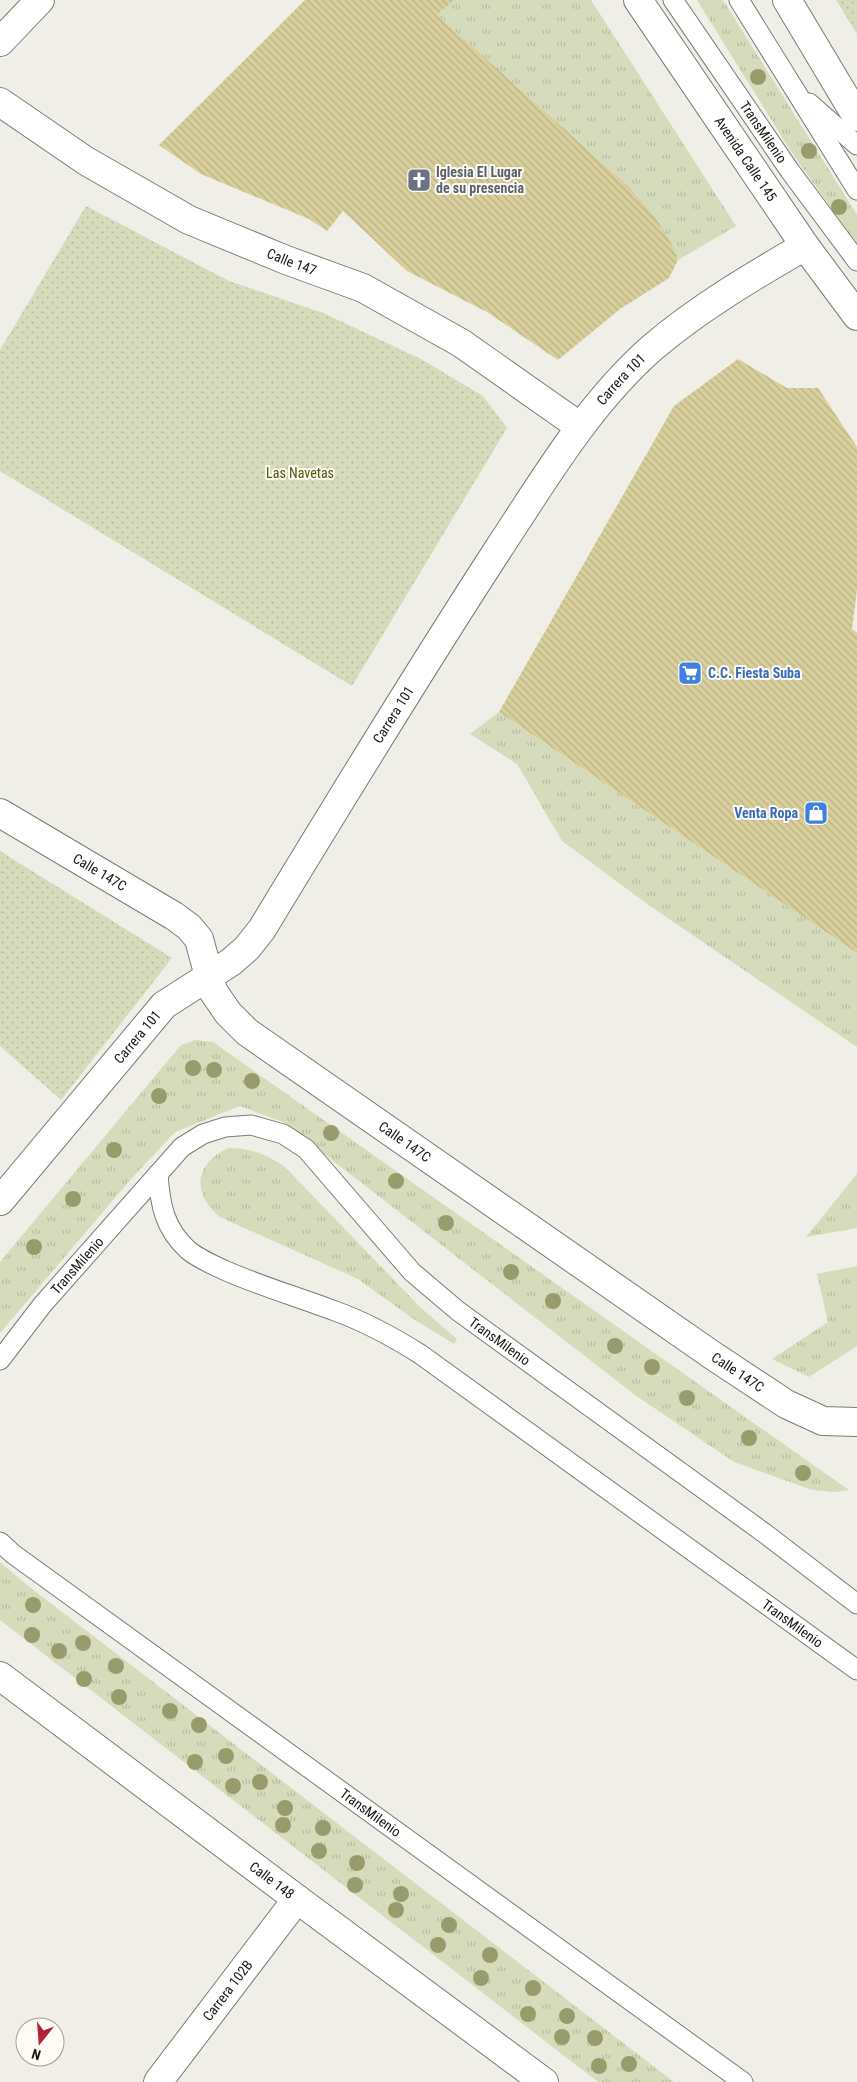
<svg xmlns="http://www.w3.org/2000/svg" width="857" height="2082" viewBox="0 0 857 2082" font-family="'Roboto Condensed',sans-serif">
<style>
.grass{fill:url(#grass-tufts)}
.park{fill:url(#park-dots)}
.building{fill:url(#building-back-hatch)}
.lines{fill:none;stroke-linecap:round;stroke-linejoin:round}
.lane-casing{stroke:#7c7b74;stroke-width:21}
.street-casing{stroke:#7c7b74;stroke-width:30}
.secondary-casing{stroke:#7c7b74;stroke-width:30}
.primary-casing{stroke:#7c7b74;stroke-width:30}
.lane{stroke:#fff;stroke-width:19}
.street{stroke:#fff;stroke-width:28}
.secondary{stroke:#fff;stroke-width:28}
.primary{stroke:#fff;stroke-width:28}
.tree{fill:#989c6d}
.labels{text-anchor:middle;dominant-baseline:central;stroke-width:4;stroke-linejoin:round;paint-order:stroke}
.street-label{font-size:14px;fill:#171714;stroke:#fdfbf4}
.worship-label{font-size:14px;font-weight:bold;fill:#5b616d;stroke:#fdfbf4;text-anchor:start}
.park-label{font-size:14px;fill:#505809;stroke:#fdfbf4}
.shop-label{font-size:14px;font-weight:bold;fill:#366cbe;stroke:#fdfbf4;text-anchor:start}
</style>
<defs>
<pattern id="grass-tufts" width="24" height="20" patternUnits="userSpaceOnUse" patternTransform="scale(1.25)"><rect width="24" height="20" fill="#d6dcbb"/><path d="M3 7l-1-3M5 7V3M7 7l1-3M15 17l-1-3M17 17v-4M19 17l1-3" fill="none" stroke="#b7bca0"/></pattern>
<pattern id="park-dots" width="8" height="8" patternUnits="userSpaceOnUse" patternTransform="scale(1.25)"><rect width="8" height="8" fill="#d6dcbb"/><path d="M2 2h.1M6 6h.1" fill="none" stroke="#b7bca0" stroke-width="1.8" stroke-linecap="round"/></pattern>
<pattern id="building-back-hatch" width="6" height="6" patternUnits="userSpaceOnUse" patternTransform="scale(1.25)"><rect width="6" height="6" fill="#d8cf9d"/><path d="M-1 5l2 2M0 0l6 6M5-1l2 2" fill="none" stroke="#b9b186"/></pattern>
</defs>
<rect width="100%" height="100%" fill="#efeee7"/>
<g class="grass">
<path d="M454,0H591L736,226L678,260C665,231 649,210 628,186L437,15Z"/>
<path d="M697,0H723L857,215V245L790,150Z"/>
<path d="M499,712L857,953V1047L650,906L562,841L517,764L470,734Z"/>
<path d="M195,1040L213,1042L849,1490L835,1492L812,1490L734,1462L635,1395L283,1122L240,1106L175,1132L131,1179L0,1333V1262L181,1045Z"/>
<path d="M229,1148C250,1148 268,1155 285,1167L420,1307L457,1339L454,1344L415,1320L358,1279L220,1217C191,1194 195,1162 229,1148Z"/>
<path d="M857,1174V1228L806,1237Z"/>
<path d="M857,1266V1346L809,1377L772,1359L828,1322L817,1274Z"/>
<path d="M0,1562L27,1585L674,2082H598L0,1620Z"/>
</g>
<g class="park">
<path d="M836,0H857V34Z"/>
<path d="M86,206L229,281L323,313L421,359L483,396L507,428L352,686L0,471V350Z"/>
<path d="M0,851L172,958L61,1100L0,1046Z"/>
</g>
<g class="building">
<path d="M305,0H454L437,15L628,186L655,217L671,243L678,260L669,278L620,309L558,360L487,312L407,271L343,211L327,231L309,219L201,174L159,145Z"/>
<path d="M738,359L787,388H818L857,447V589L852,629L857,633V953L499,712L674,406Z"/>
</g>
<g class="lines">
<g class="lane-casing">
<g id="lane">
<path id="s1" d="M673,0L790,171L857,261"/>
<path d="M739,0L857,190"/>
<path d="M809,103L857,145"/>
<path id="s2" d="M158,1174C160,1204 164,1228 188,1250C199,1259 211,1264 224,1270C260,1286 298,1297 335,1311C366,1322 393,1337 420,1354L857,1670"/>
<path id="s3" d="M0,1360L43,1304L182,1147L203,1134L225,1127L251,1125L283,1134L306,1149L412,1272L458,1311L767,1535L857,1604"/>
<path id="s4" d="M0,1542L13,1554L743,2082"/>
</g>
</g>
<g class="street-casing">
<g id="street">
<path d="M0,42L40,0"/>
<path id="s5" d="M0,102L86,161L189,220L286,260L363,288L461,343L579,426"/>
<path id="s6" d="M0,813L174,916L189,927L199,939L213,991L228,1013L247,1032L712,1355L786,1404L823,1421L857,1422"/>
<path id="s7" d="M158,2082L297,1899"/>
</g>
</g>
<g class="secondary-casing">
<g id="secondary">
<path id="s8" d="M0,1201L164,1005L231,962L247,948L262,929C339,802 416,676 497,551C544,480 588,404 653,347C699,308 753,276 805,246"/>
<path id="s9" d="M0,1676L297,1899L544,2082"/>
</g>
</g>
<g class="primary-casing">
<g id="primary">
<path id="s10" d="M638,0L805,246L857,316"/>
<path d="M787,0L857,117"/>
</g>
</g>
<use href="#lane" class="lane"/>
<use href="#street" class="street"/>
<use href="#secondary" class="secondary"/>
<use href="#primary" class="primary"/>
</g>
<g class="tree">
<circle cx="758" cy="77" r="8"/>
<circle cx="809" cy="151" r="8"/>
<circle cx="839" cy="207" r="8"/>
<circle cx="193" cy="1068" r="8"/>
<circle cx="214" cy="1070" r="8"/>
<circle cx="252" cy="1081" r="8"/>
<circle cx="159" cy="1096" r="8"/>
<circle cx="331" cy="1133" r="8"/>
<circle cx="114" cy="1150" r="8"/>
<circle cx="396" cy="1181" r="8"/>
<circle cx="73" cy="1199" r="8"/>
<circle cx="446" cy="1223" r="8"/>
<circle cx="34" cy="1247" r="8"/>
<circle cx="511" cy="1272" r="8"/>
<circle cx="553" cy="1301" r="8"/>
<circle cx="615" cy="1346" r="8"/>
<circle cx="652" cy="1367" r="8"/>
<circle cx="687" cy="1398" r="8"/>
<circle cx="749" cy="1438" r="8"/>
<circle cx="803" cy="1473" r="8"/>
<circle cx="33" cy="1605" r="8"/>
<circle cx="32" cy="1635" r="8"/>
<circle cx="83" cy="1643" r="8"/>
<circle cx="59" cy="1651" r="8"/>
<circle cx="116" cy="1666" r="8"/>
<circle cx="84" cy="1679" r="8"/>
<circle cx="119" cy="1697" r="8"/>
<circle cx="170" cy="1711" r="8"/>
<circle cx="199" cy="1725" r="8"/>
<circle cx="226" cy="1756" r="8"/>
<circle cx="195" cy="1762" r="8"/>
<circle cx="260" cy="1782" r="8"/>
<circle cx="233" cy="1786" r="8"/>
<circle cx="285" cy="1808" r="8"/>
<circle cx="283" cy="1825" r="8"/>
<circle cx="323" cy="1828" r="8"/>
<circle cx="319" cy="1851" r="8"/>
<circle cx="357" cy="1863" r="8"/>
<circle cx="355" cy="1885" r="8"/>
<circle cx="401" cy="1894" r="8"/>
<circle cx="396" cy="1910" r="8"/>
<circle cx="449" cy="1925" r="8"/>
<circle cx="438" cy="1945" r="8"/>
<circle cx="490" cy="1955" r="8"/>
<circle cx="481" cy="1978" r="8"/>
<circle cx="533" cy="1988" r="8"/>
<circle cx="528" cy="2014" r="8"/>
<circle cx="567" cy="2016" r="8"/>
<circle cx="562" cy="2037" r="8"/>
<circle cx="595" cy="2038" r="8"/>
<circle cx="629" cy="2064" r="8"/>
<circle cx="599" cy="2066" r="8"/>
</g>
<defs>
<g id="church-square" transform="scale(1.25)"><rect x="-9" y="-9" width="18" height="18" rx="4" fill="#6b7280" stroke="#fdfbf4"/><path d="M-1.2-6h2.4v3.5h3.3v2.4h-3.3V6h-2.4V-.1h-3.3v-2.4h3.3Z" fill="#fff"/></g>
<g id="supermarket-square" transform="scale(1.25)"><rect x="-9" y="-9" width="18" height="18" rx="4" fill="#3f7fe0" stroke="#fdfbf4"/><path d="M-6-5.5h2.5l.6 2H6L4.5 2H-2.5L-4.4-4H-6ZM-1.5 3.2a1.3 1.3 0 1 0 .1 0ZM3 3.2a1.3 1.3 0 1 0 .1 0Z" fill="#fff"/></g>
<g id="shop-square" transform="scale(1.25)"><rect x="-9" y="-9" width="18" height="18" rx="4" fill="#3f7fe0" stroke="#fdfbf4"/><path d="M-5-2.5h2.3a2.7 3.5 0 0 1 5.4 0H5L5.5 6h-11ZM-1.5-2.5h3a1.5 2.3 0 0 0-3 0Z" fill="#fff"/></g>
</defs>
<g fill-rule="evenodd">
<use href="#church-square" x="419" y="180"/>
<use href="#supermarket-square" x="690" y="673"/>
<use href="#shop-square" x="816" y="813"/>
</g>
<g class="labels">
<g class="street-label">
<text stroke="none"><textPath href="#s1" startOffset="160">TransMilenio</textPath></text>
<text stroke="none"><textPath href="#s10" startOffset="192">Avenida Calle 145</textPath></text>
<text stroke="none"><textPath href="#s5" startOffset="334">Calle 147</textPath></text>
<text stroke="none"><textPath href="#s8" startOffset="1038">Carrera 101</textPath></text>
<text stroke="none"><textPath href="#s8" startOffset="632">Carrera 101</textPath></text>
<text stroke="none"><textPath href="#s6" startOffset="116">Calle 147C</textPath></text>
<text stroke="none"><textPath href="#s8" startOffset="214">Carrera 101</textPath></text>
<text stroke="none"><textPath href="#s6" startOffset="536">Calle 147C</textPath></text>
<text stroke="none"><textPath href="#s3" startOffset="122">TransMilenio</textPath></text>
<text stroke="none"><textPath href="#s3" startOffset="689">TransMilenio</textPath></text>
<text stroke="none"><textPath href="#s6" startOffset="941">Calle 147C</textPath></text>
<text stroke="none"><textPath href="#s2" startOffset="799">TransMilenio</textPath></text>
<text stroke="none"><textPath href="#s4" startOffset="459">TransMilenio</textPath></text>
<text stroke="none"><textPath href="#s9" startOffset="340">Calle 148</textPath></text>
<text stroke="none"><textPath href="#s7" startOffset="115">Carrera 102B</textPath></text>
</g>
<g class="worship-label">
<text x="436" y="172">Iglesia El Lugar<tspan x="436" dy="16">de su presencia</tspan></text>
</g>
<g class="park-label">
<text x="300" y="473">Las Navetas</text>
</g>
<g class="shop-label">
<text x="708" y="673">C.C. Fiesta Suba</text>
<text x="798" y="813" text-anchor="end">Venta Ropa</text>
</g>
</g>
<g transform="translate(40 2042) rotate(197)"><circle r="24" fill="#fdfbf4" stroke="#a1a09a"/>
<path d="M0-4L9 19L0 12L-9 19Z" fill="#b32138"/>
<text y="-8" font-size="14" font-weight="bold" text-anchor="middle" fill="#171714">N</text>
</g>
</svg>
